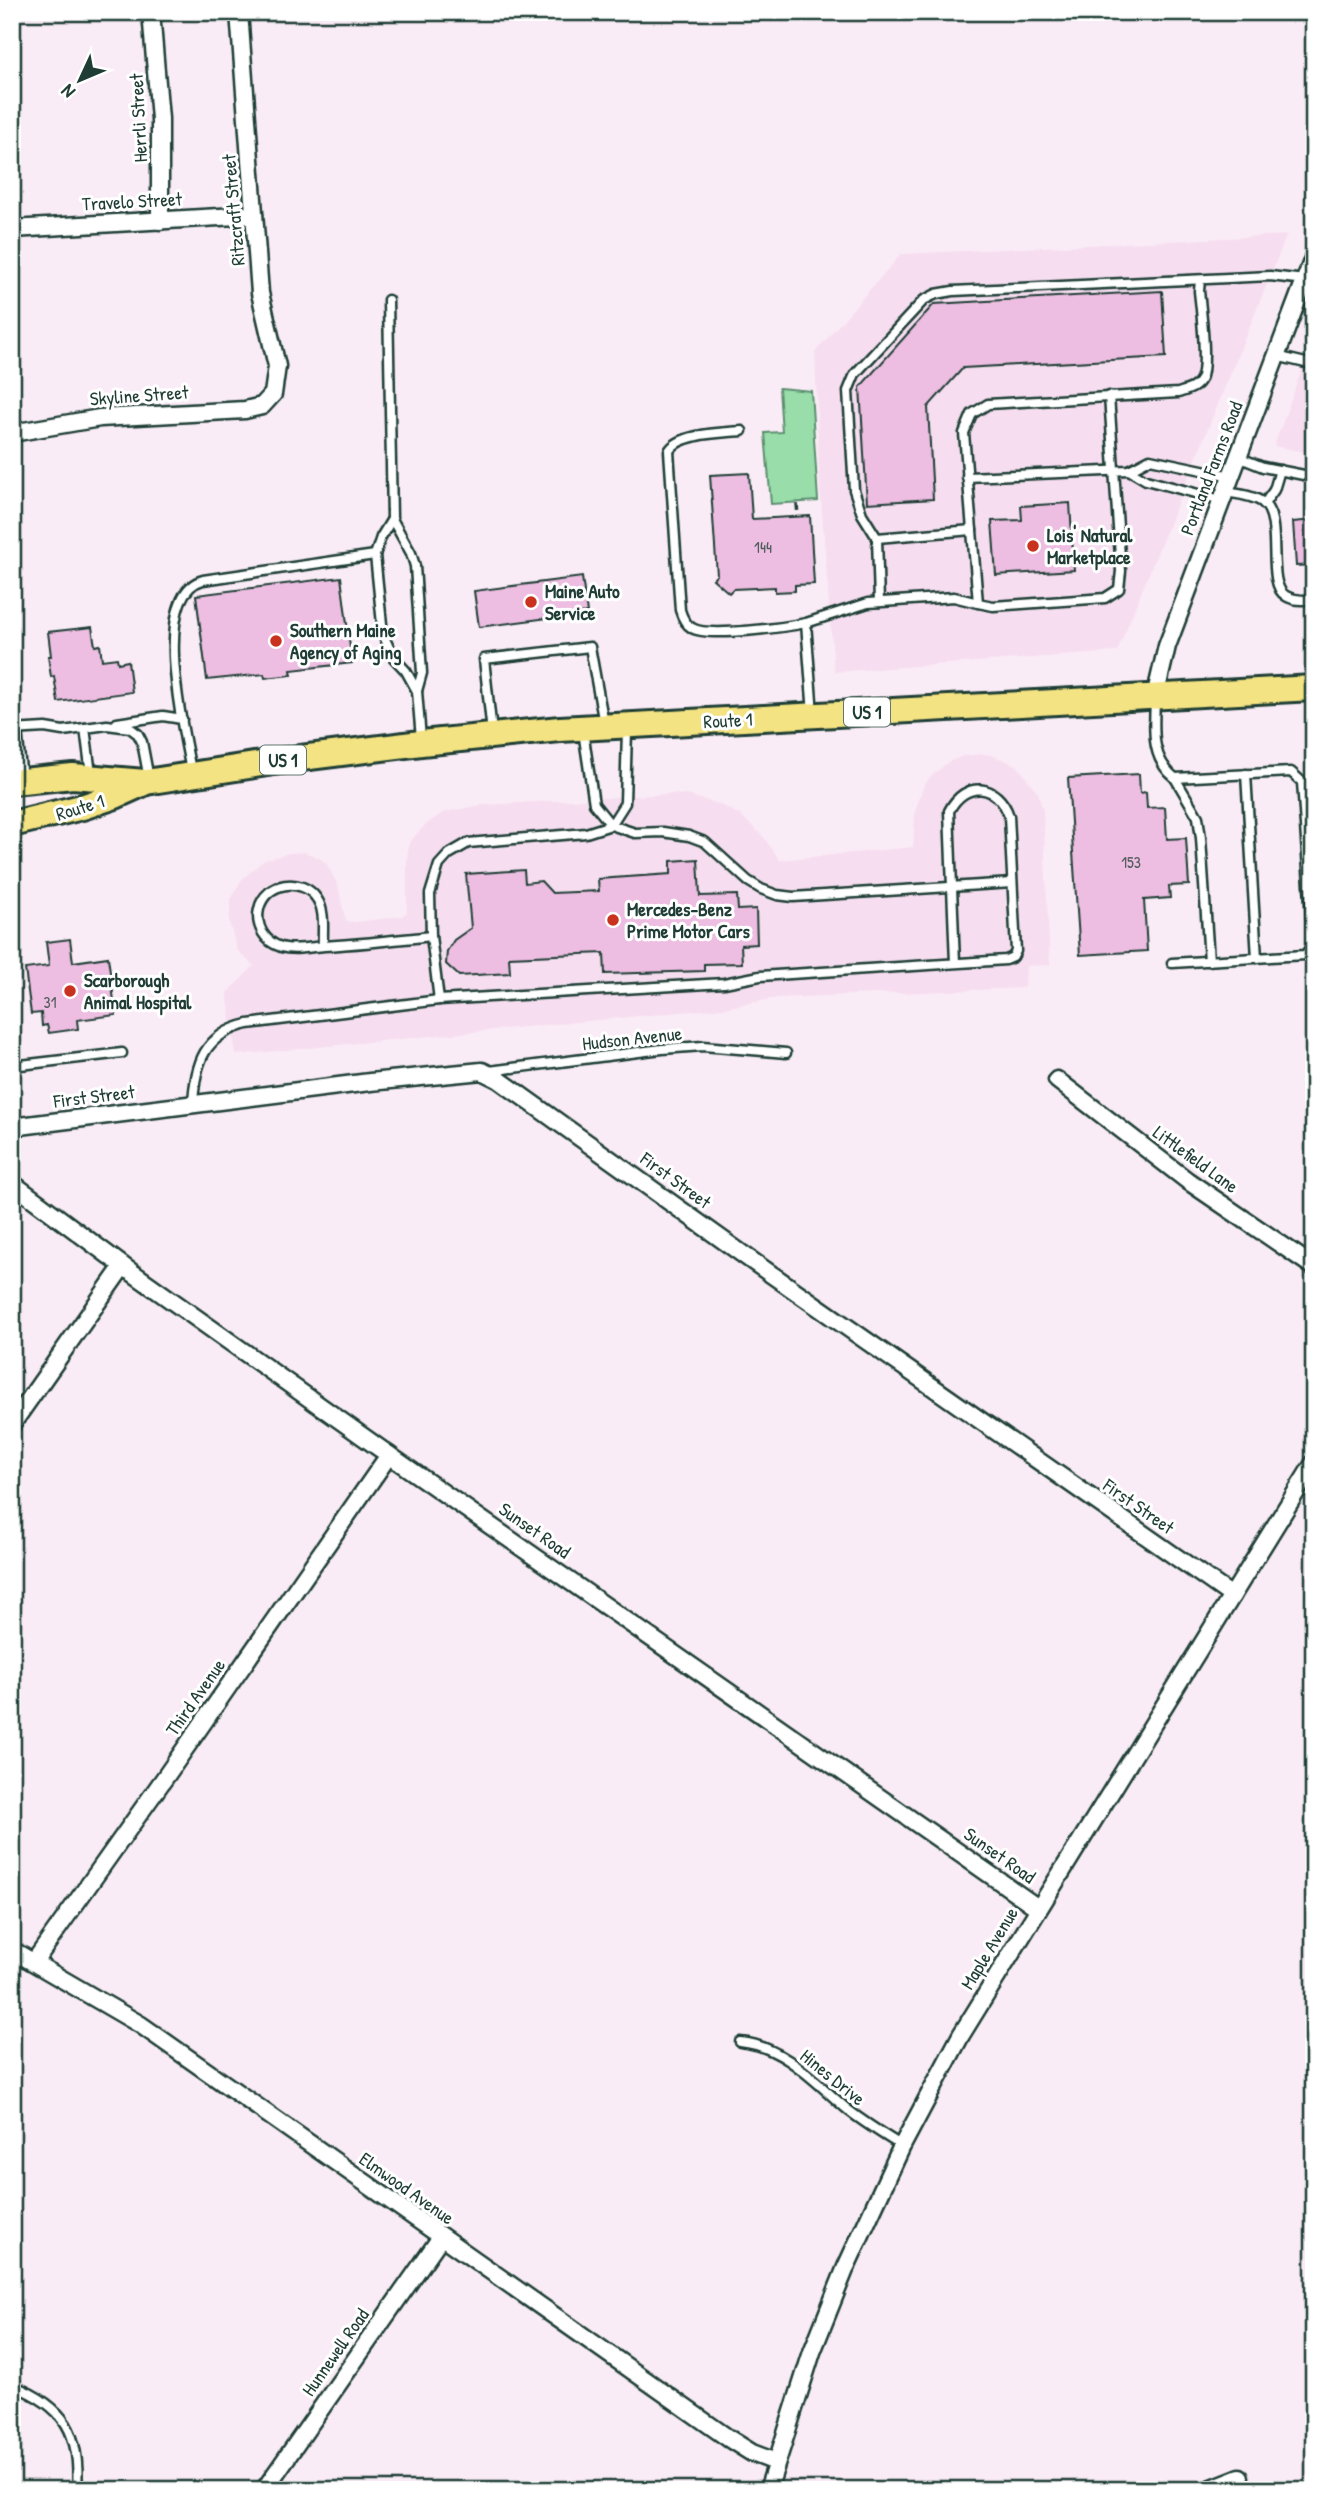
<svg xmlns="http://www.w3.org/2000/svg" width="1326" height="2502" viewBox="0 0 1326 2502" font-family="'Patrick Hand',sans-serif">
<style>
.built{fill:#f6def0}
.green{fill:#99deaa;stroke:#5c8e6f;stroke-width:2}
.building{fill:#edbee1;stroke:#1f3d34;stroke-width:2}
.lines{fill:none;stroke-linecap:round;stroke-linejoin:round}
.lane-casing{stroke:#1f3d34;stroke-width:13}
.street-casing{stroke:#1f3d34;stroke-width:21}
.primary-casing{stroke:#1f3d34;stroke-width:30}
.path{stroke:#1f3d34;stroke-width:3.5;stroke-dasharray:7 5;stroke-linecap:butt}
.lane{stroke:#fff;stroke-width:8}
.street{stroke:#fff;stroke-width:16}
.primary{stroke:#f4e382;stroke-width:24}
.poi-dot{fill:#c8321e;stroke:#fff;stroke-width:2.5}
.labels{text-anchor:middle;dominant-baseline:central;stroke-width:6;stroke-linejoin:round;paint-order:stroke}
.number-label{font-size:16px;fill:#525d5f}
.shield{fill:#fff;stroke:#627771;stroke-width:2}
.shield-label{font-size:18px;font-weight:bold;fill:#1f3d34}
.street-label{font-size:19px;fill:#1f3d34;stroke:#fff}
.poi-label{font-size:19px;font-weight:bold;fill:#1f3d34;stroke:#fff;text-anchor:start}
</style>
<rect width="100%" height="100%" fill="#faecf6"/>
<filter id="ink" filterUnits="userSpaceOnUse"><feTurbulence type="fractalNoise" baseFrequency=".0143" numOctaves="2"/><feDisplacementMap in="SourceGraphic" scale="14" xChannelSelector="R" yChannelSelector="G"/><feConvolveMatrix kernelMatrix="1 2 1 2 8 2 1 2 1" color-interpolation-filters="sRGB"/></filter>
<g filter="url(#ink)">
<g class="built">
<path d="M1287,235L1117,652L834,672L819,474L815,352L901,254Z"/>
<path d="M1314,336V454L1274,446Z"/>
<path d="M982,754L991,755L1017,765L1038,793L1043,810L1050,965L1026,966L1025,988L778,998L724,1008L236,1055L227,993L254,966L237,950L229,922L230,909L231,899L241,880L264,860L289,853L305,852L319,858L326,863L338,885L345,918L347,921L356,922L402,916L407,912V860L408,849L412,839L425,825L444,812L482,805L670,794L687,795L719,804L740,815L763,836L780,860L913,847L915,811L923,787L929,778L948,762L962,756Z"/>
</g>
<path class="green" d="M779,388L811,391L818,501L771,504L765,433L782,432Z"/>
<g class="building">
<path d="M1162,291L1166,357L963,368L928,407L933,499L867,503L860,387L934,304Z"/>
<path d="M749,473L752,519L810,516L814,584L795,585V591L775,592V587L733,589L729,593L713,579L717,575L710,475Z"/>
<path d="M1070,503L1074,570L996,575L992,521L1022,520L1021,506Z"/>
<path d="M1314,520V565L1296,566L1293,522Z"/>
<path d="M341,577L352,663L291,670L292,675L265,678L264,674L207,680L196,595Z"/>
<path d="M582,577L587,613L479,627L474,591Z"/>
<path d="M92,627L95,646L100,645L102,660L117,658L118,663L128,661L132,692L58,702L54,676L51,677L48,656H51L48,632Z"/>
<path d="M1139,774L1140,793L1146,792L1147,808L1165,807L1167,839L1186,838L1189,885L1169,886L1170,898L1144,900L1147,951L1080,955L1068,778Z"/>
<path d="M698,859L700,896L737,895L738,910L756,909L757,944L741,945L742,963L704,964V971L605,974L604,953L509,957L510,973L459,976L446,964L447,951L454,940L471,928L466,874L524,870L525,883L541,881L552,893L599,891L598,879L671,874V861Z"/>
<path d="M70,939L73,962L108,957L116,1015L77,1020L78,1029L49,1033L47,1025L42,1026L41,1013L31,1014L25,969L49,966L46,942Z"/>
</g>
<g class="lines">
<g class="lane-casing">
<g id="lane">
<path d="M388,300L392,519L411,553L415,566L422,673L417,691"/>
<path d="M1276,356L1314,365"/>
<path d="M742,431C722,433 679,433 669,451L680,610C682,617 685,624 692,628C708,638 786,627 806,623"/>
<path d="M1238,457L1263,467L1314,477"/>
<path d="M1129,470L1146,480L1221,500"/>
<path d="M967,477L1129,470L1150,459L1231,476"/>
<path d="M1225,492C1237,494 1252,495 1262,502C1285,518 1264,584 1286,596C1294,601 1305,600 1314,600"/>
<path d="M1264,504L1274,490L1280,470"/>
<path d="M392,519L381,537L375,555L383,634L393,657L406,671L417,691L421,739"/>
<path d="M877,538L972,530"/>
<path d="M879,602L877,538L862,514L854,490L848,391L855,374L924,300L936,294L953,291L1270,276L1305,280"/>
<path d="M978,603L993,606L1105,598L1119,589L1121,571L1109,396"/>
<path d="M1155,700C1154,729 1150,758 1175,778L1291,772L1302,782L1313,944L1305,955L1172,963"/>
<path d="M813,714L806,623L868,603L954,597L978,603L964,433L972,414L988,404L1178,393C1187,390 1197,388 1201,379C1208,363 1201,310 1199,291L1200,280"/>
<path d="M117,723L163,716L182,719"/>
<path d="M85,728L91,774"/>
<path d="M12,730L45,728L63,731L107,725L130,728L138,734L142,742L149,779"/>
<path d="M583,731L594,804L611,825L625,803L627,730"/>
<path d="M492,733L484,659L590,647L604,724"/>
<path d="M191,771C184,732 150,594 203,580L375,555"/>
<path d="M1246,774L1257,958"/>
<path d="M1175,778L1198,817L1201,838L1209,961"/>
<path d="M323,946C322,932 326,912 317,899C302,876 265,882 259,909C255,926 265,942 281,947C294,951 311,947 324,946C360,944 396,940 431,936"/>
<path d="M439,1000L431,936L430,894L439,865L449,854L468,843L586,833L611,825L635,833L663,832L689,836L705,842L748,881L761,889L777,895L793,897L1012,883"/>
<path d="M12,1066L122,1053"/>
<path d="M489,1071L662,1049L703,1046L786,1053"/>
<path d="M193,1104C195,1063 204,1034 248,1024L439,1000L724,983L760,976L1006,960L1013,957L1016,951L1009,816C998,783 965,780 949,811L955,963"/>
<path d="M740,2042C784,2046 816,2083 848,2110C865,2123 884,2135 902,2146"/>
<path d="M12,2385C65,2406 81,2433 77,2490"/>
</g>
</g>
<g class="street-casing">
<g id="street">
<path d="M151,12L160,119V221"/>
<path d="M12,229L254,215"/>
<path d="M12,433L100,418L245,410L262,406L273,394L277,366L260,293L239,12"/>
<path d="M1155,697L1167,646L1314,256"/>
<path d="M12,718L18,781"/>
<path d="M1057,1080L1188,1181L1314,1267"/>
<path d="M12,1127L370,1082L482,1071L498,1079L748,1258L1232,1596"/>
<path d="M12,1183L123,1266L389,1455L1038,1908"/>
<path d="M12,1424L123,1266"/>
<path d="M12,1950L141,2025L728,2438L752,2453L776,2462"/>
<path d="M34,1962L166,1776L389,1455"/>
<path d="M264,2490L441,2237"/>
<path d="M768,2490L812,2352L846,2267L902,2146L961,2035L1314,1463"/>
<path d="M1207,2490L1240,2477"/>
</g>
</g>
<g class="primary-casing">
<g id="primary">
<path d="M12,782L73,776L145,782"/>
<path d="M12,824L82,807L115,796L146,782L293,759L421,743L560,729L1314,688"/>
</g>
</g>
<path class="path" d="M797,504L798,516"/>
<use href="#lane" class="lane"/>
<use href="#street" class="street"/>
<use href="#primary" class="primary"/>
</g>
</g>
<g class="poi-dot">
<circle cx="1033" cy="546" r="7"/>
<circle cx="531" cy="602" r="7"/>
<circle cx="276" cy="641" r="7"/>
<circle cx="613" cy="920" r="7"/>
<circle cx="70" cy="991" r="7"/>
</g>
<g class="labels">
<g class="number-label">
<text x="763" y="547">144</text>
<text x="1131" y="862">153</text>
<text x="50" y="1002">31</text>
</g>
<g class="shield">
<rect x="844" y="697.5" width="46" height="29" rx="5"/>
<rect x="260" y="745.5" width="46" height="29" rx="5"/>
</g>
<g class="shield-label">
<text x="867" y="712">US 1</text>
<text x="283" y="760">US 1</text>
</g>
<g class="street-label">
<text transform="translate(138 118) rotate(-93)">Herrli Street</text>
<text transform="translate(132 201) rotate(-3)">Travelo Street</text>
<text transform="translate(233 210) rotate(-95)">Ritzcraft Street</text>
<text transform="translate(139 395) rotate(-4)">Skyline Street</text>
<text transform="translate(1211 468) rotate(-69)">Portland Farms Road</text>
<text transform="translate(728 720) rotate(-3)">Route 1</text>
<text transform="translate(80 807) rotate(-17)">Route 1</text>
<text transform="translate(632 1038) rotate(-6)">Hudson Avenue</text>
<text transform="translate(94 1096) rotate(-7)">First Street</text>
<text transform="translate(1196 1159) rotate(36)">Littlefield Lane</text>
<text transform="translate(676 1180) rotate(36)">First Street</text>
<text transform="translate(1139 1506) rotate(35)">First Street</text>
<text transform="translate(535 1530) rotate(35)">Sunset Road</text>
<text transform="translate(195 1697) rotate(-55)">Third Avenue</text>
<text transform="translate(1000 1855) rotate(35)">Sunset Road</text>
<text transform="translate(989 1948) rotate(-59)">Maple Avenue</text>
<text transform="translate(833 2077) rotate(39)">Hines Drive</text>
<text transform="translate(407 2188) rotate(35)">Elmwood Avenue</text>
<text transform="translate(335 2352) rotate(-55)">Hunnewell Road</text>
</g>
<g class="poi-label">
<text x="1047" y="535">Lois' Natural<tspan x="1047" dy="22">Marketplace</tspan></text>
<text x="545" y="591">Maine Auto<tspan x="545" dy="22">Service</tspan></text>
<text x="290" y="630">Southern Maine<tspan x="290" dy="22">Agency of Aging</tspan></text>
<text x="627" y="909">Mercedes-Benz<tspan x="627" dy="22">Prime Motor Cars</tspan></text>
<text x="84" y="980">Scarborough<tspan x="84" dy="22">Animal Hospital</tspan></text>
</g>
</g>
<rect width="1326" height="2502" fill="none" stroke="#fff" stroke-width="42"/>
<rect x="21" y="21" width="1284" height="2460" fill="none" stroke="#1f3d34" stroke-width="2.5" filter="url(#ink)"/>
<g transform="translate(80 80) rotate(226)" stroke="#ffffff" stroke-width="5" paint-order="stroke">
<path d="M0-5L12 26L0 18L-12 26Z" fill="#1f3d34"/>
<text y="-10" font-size="19" font-weight="bold" text-anchor="middle" fill="#1f3d34">N</text>
</g>
</svg>
